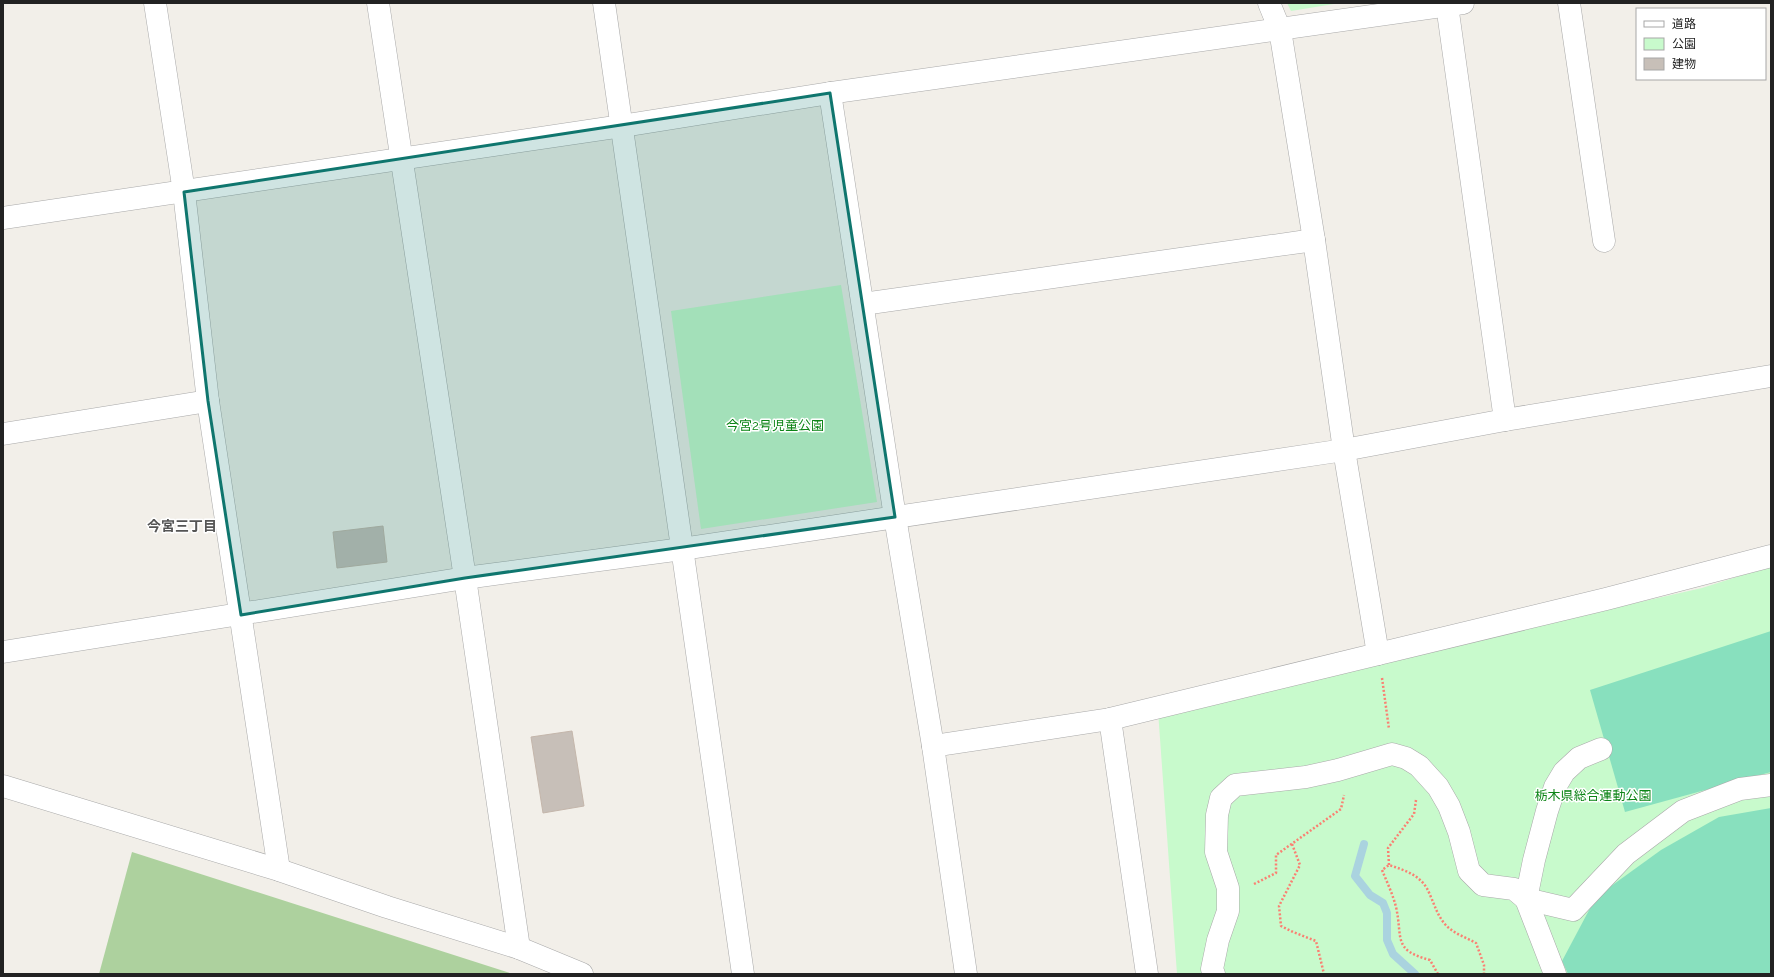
<svg xmlns="http://www.w3.org/2000/svg" width="1774" height="977" viewBox="0 0 1774 977" font-family="Raleway,'Noto Sans JP',sans-serif">
<style>
.forest{fill:#add19e}
.park{fill:#c8facc}
.pitch{fill:#88e0be}
.lines{fill:none;stroke-linecap:round;stroke-linejoin:round}
.stream{stroke:#aad3df;stroke-width:8}
.building{fill:#c7bfb8;stroke:#c4b6ab}
.minor-casing{stroke:#a9a9a9;stroke-width:23}
.path{stroke:#fa8072;stroke-width:2.5;stroke-dasharray:2 2;stroke-linecap:butt}
.minor{stroke:#fff;stroke-width:22}
.marked{fill:#0f766e;fill-opacity:0.2;stroke:#0f766e;stroke-width:3;stroke-linejoin:round}
.labels{text-anchor:middle;dominant-baseline:central;stroke-width:3;stroke-linejoin:round;paint-order:stroke}
.park-label{font-size:13px;fill:#0c8416;stroke:#fff}
.neighbourhood-label{font-size:14px;font-weight:bold;fill:#555;stroke:#fff}
</style>
<rect width="100%" height="100%" fill="#f2efe9"/>
<path class="forest" d="M132,852L513,974H99Z"/>
<g class="park">
<path d="M1287,3H1340L1291,11Z"/>
<path d="M841,285L877,502L701,529L671,311Z"/>
<path d="M1771,566V974H1177L1158,711L1702,588Z"/>
</g>
<g class="pitch">
<path d="M1771,631V772L1625,812L1590,690Z"/>
<path d="M1771,808V974H1568L1562,961L1596,897L1661,850L1719,817Z"/>
</g>
<g class="lines">
<path class="stream" d="M1364,844L1355,876L1370,895L1383,903L1387,913V940L1393,954L1415,974"/>
</g>
<g class="building">
<path d="M383,526L387,562L337,568L333,532Z"/>
<path d="M572,731L584,806L543,813L531,737Z"/>
</g>
<g class="lines">
<g class="minor-casing">
<g id="minor">
<path d="M155,3L184,192L208,401L279,870"/>
<path d="M378,3L465,578L519,948"/>
<path d="M604,3L743,974"/>
<path d="M1569,3L1604,241"/>
<path d="M1447,5L1505,420"/>
<path d="M830,93L895,517L933,746L966,974"/>
<path d="M3,218L622,126L830,93L1463,3"/>
<path d="M863,304L1314,240"/>
<path d="M3,434L208,401"/>
<path d="M3,652L465,578L682,549L1344,450L1505,420L1771,376"/>
<path d="M1378,654L1606,599L1771,556"/>
<path d="M933,746L1110,719"/>
<path d="M3,786L279,870L387,907L519,948L582,974"/>
<path d="M1147,974L1110,719L1378,654L1344,450L1314,240L1280,30L1269,3"/>
<path d="M1214,974L1212,969L1218,940L1228,911V888L1216,852L1217,815L1221,798L1235,785L1306,777L1338,770L1392,754L1406,758L1419,766L1438,787L1449,806L1459,832L1469,871L1483,885L1514,889L1526,899L1573,910L1626,854L1683,811L1740,789L1771,785"/>
<path d="M1555,974L1526,899L1534,860L1547,811L1555,787L1564,772L1579,758L1601,749"/>
</g>
</g>
<g class="path">
<path d="M1382,678L1389,729"/>
<path d="M1292,844L1300,865L1279,906L1281,926L1293,932L1316,941L1324,974"/>
<path d="M1389,865L1388,848L1414,814L1416,800"/>
<path d="M1254,884L1276,873V855L1341,809L1344,795"/>
<path d="M1438,974L1430,960C1392,950 1403,938 1396,907C1393,895 1387,882 1382,870L1389,865C1407,871 1423,876 1430,895C1435,906 1437,914 1444,923C1452,933 1465,937 1476,943L1484,965V974"/>
</g>
<use href="#minor" class="minor"/>
</g>
<path class="marked" d="M830,93L895,517L465,578L241,615L208,401L184,192Z"/>
<g class="labels">
<g class="park-label">
<text x="775" y="425">今宮2号児童公園</text>
<text x="1593" y="795">栃木県総合運動公園</text>
</g>
<g class="neighbourhood-label">
<text x="182" y="526">今宮三丁目</text>
</g>
</g>
<rect width="1774" height="977" fill="none" stroke="#222222" stroke-width="8"/>
<rect x="1636" y="8" width="130" height="72" fill="#ffffff" stroke="#a7a7a7"/>
<rect x="1644" y="21" width="20" height="6" fill="#ffffff" stroke="#a7a7a7"/>
<text x="1672" y="28" font-size="12" fill="#222222">道路</text>
<rect x="1644" y="38" width="20" height="12" fill="#c8facc" stroke="#a7a7a7"/>
<text x="1672" y="48" font-size="12" fill="#222222">公園</text>
<rect x="1644" y="58" width="20" height="12" fill="#c7bfb8" stroke="#a7a7a7"/>
<text x="1672" y="68" font-size="12" fill="#222222">建物</text>
</svg>
